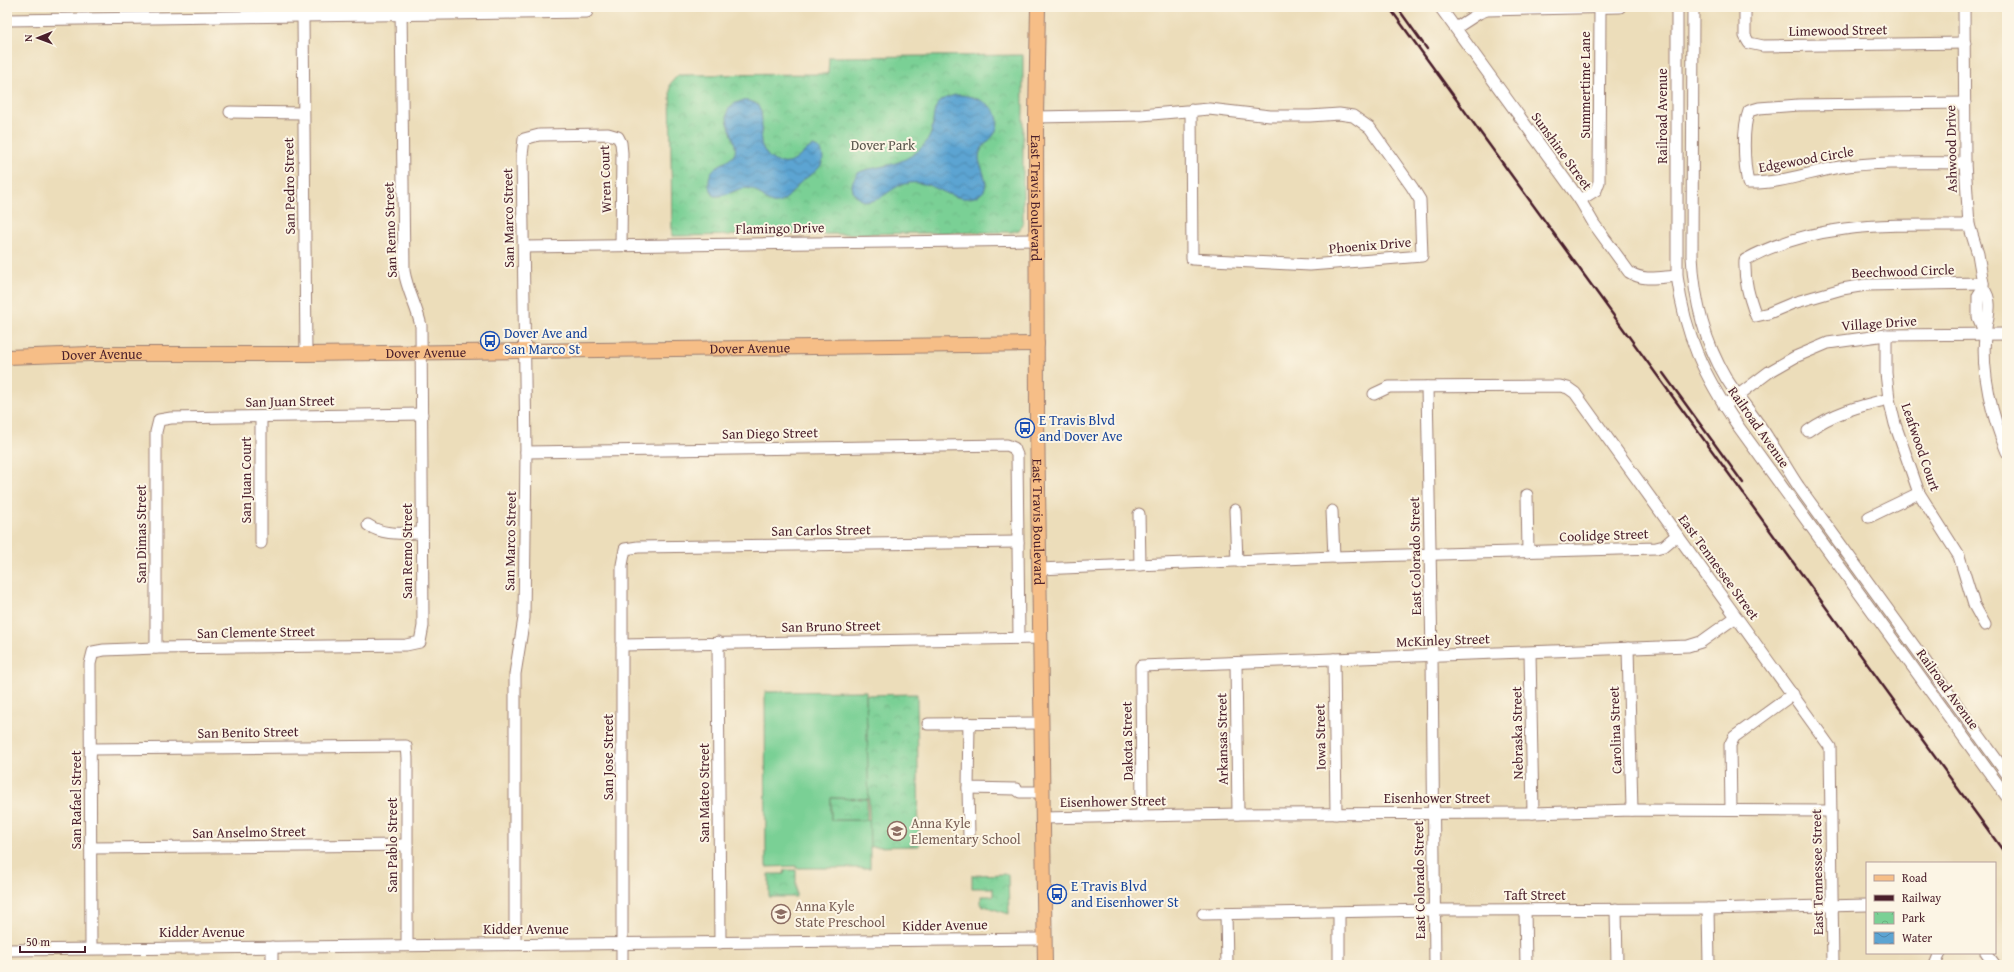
<svg xmlns="http://www.w3.org/2000/svg" width="2014" height="972" viewBox="0 0 2014 972" font-family="'Gentium Book Plus',serif">
<style>
.green{fill:#7ad095;stroke:#627860}
.park{fill:url(#park-crowns);stroke:#627860}
.water{fill:url(#water-waves);stroke:#53627e}
.lines{fill:none;stroke-linecap:round;stroke-linejoin:round}
.minor-casing{stroke:#9b7e72;stroke-width:13}
.major-casing{stroke:#9b7e72;stroke-width:16}
.minor{stroke:#fff;stroke-width:11}
.major{stroke:#f6be87;stroke-width:14}
.rail{stroke:#4a1f2b;stroke-width:2.5}
.labels{text-anchor:middle;dominant-baseline:central;stroke-width:4;stroke-linejoin:round;paint-order:stroke}
.street-label{font-size:14px;fill:#4a1f2b;stroke:#fcf5e5}
.park-label{font-size:14px;fill:#58544b;stroke:#fcf5e5}
.transit-label{font-size:14px;fill:#164399;stroke:#fcf5e5;text-anchor:start}
.education-label{font-size:14px;fill:#785e54;stroke:#fcf5e5;text-anchor:start}
</style>
<defs>
<pattern id="park-crowns" width="20" height="18" patternUnits="userSpaceOnUse"><rect width="20" height="18" fill="#7ad095"/><path d="M2 6a3 3 0 1 1 6 0M12 15a3 3 0 1 1 6 0" fill="none" stroke="#6bb281"/></pattern>
<pattern id="water-waves" width="16" height="10" patternUnits="userSpaceOnUse"><rect width="16" height="10" fill="#5ca4d2"/><path d="M0 5q4-4 8 0t8 0" fill="none" stroke="#4e85ab"/></pattern>
</defs>
<rect width="100%" height="100%" fill="#fcf5e5"/>
<filter id="ink" filterUnits="userSpaceOnUse"><feTurbulence type="fractalNoise" baseFrequency=".025" numOctaves="2"/><feDisplacementMap in="SourceGraphic" scale="8" xChannelSelector="R" yChannelSelector="G"/><feConvolveMatrix kernelMatrix="1 2 1 2 8 2 1 2 1" color-interpolation-filters="sRGB"/></filter>
<filter id="wash" filterUnits="userSpaceOnUse"><feTurbulence type="fractalNoise" baseFrequency=".012" numOctaves="4" result="noise"/><feDisplacementMap in="SourceGraphic" scale="16" xChannelSelector="R" yChannelSelector="G"/><feGaussianBlur stdDeviation="0.9" result="paint"/><feColorMatrix in="noise" values="0 0 0 0 0 0 0 0 0 0 0 0 0 0 0 0 0 1.4 0 .05"/><feComposite in="paint" operator="in"/></filter>
<g filter="url(#wash)">
<rect width="100%" height="100%" fill="#ecddba"/>
<path class="green" d="M866,691L869,799L831,798V820H870V868H796V866L766,867L765,692Z"/>
<g class="park">
<path d="M1023,55V225L1019,230L1012,232L672,236L670,84L678,75L828,74L829,57Z"/>
<path d="M917,694L919,846L870,847L866,695Z"/>
<path d="M831,798L867,799V820H831Z"/>
<path d="M785,870H796V897H769V874H784Z"/>
<path d="M1008,874L1009,914L981,905V896H993V888H972V875Z"/>
</g>
<g class="water">
<path d="M955,95C974,94 1008,107 995,133C990,142 979,146 979,158C980,170 995,188 977,196C957,205 938,185 919,183C913,182 907,183 901,185C888,190 874,208 860,199C855,196 853,192 852,186C852,181 855,177 858,173C865,169 872,169 879,167C897,164 916,157 927,141C940,123 923,103 955,95Z"/>
<path d="M741,101C771,98 759,128 761,142C762,148 766,154 770,158C775,162 782,164 788,163C799,161 803,150 813,146C817,147 820,149 822,153C827,169 809,174 800,183C793,190 789,199 778,203C767,206 761,192 752,189C737,185 728,198 714,196L709,186C707,162 727,167 735,153C739,136 711,110 741,101Z"/>
</g>
</g>
<g filter="url(#ink)">
<g class="lines">
<g class="minor-casing">
<g id="minor">
<path d="M1440,7L1580,200L1594,224L1629,272C1644,282 1660,277 1677,276"/>
<path d="M1677,7V276C1685,336 1704,376 1738,426L2007,797"/>
<path d="M1693,7L1692,256C1694,298 1704,341 1726,378C1739,399 1755,417 1768,438C1779,454 1788,471 1799,487L2007,774"/>
<path d="M1745,7V36L1749,43L1763,46L1965,43"/>
<path d="M1964,7L1965,163L1969,225L1978,254L1983,283V288L1978,296V317L1985,334"/>
<path d="M303,17L306,354"/>
<path d="M7,20L587,12"/>
<path d="M1456,28L1479,13L1487,10L1620,7"/>
<path d="M1965,103L1798,105L1759,108L1749,111C1742,129 1744,164 1748,183C1779,184 1810,172 1840,167C1881,161 1924,163 1965,163"/>
<path d="M230,112L303,113"/>
<path d="M1036,117L1141,115L1209,109L1270,116H1310L1339,114L1353,116L1370,128L1412,187L1420,200L1422,256L1310,265L1192,259L1191,110"/>
<path d="M1580,200L1596,190L1599,182L1600,8"/>
<path d="M1969,225C1890,225 1816,221 1745,260C1744,280 1749,297 1756,316L1769,313L1793,303L1842,289L1866,285L1983,283"/>
<path d="M524,247L1036,240"/>
<path d="M1983,288C1995,303 1986,319 1985,335C1981,373 1992,417 2007,452"/>
<path d="M1886,335V373L1889,399L1895,424L1919,493L1959,556L1974,605L1985,625"/>
<path d="M1427,387L1432,656L1435,965"/>
<path d="M1374,394L1389,387L1560,386L1568,388L1575,393L1830,747L1833,965"/>
<path d="M1724,406L1769,372L1795,357L1828,343L1886,335L2007,334"/>
<path d="M261,417V543"/>
<path d="M1808,431C1833,413 1859,406 1889,399"/>
<path d="M526,452L1007,445L1014,448L1017,455L1019,638"/>
<path d="M1527,495L1528,552"/>
<path d="M1235,510L1237,561"/>
<path d="M1332,511L1334,557"/>
<path d="M1139,514L1140,565"/>
<path d="M1869,517L1919,493"/>
<path d="M368,525C384,536 403,533 422,533"/>
<path d="M1039,569L1334,557L1656,548L1664,546L1677,535"/>
<path d="M718,642L720,943"/>
<path d="M622,645L1040,638"/>
<path d="M156,648V432L159,420L171,418L422,414"/>
<path d="M1628,648L1632,810"/>
<path d="M1530,653L1533,813"/>
<path d="M1334,659L1336,814"/>
<path d="M1236,663L1238,814"/>
<path d="M969,723L968,788L1016,789L1020,792H1042"/>
<path d="M928,724L1041,723"/>
<path d="M91,749L406,746L407,758V944"/>
<path d="M968,788L969,836"/>
<path d="M1731,810L1730,745L1734,737L1793,694"/>
<path d="M1142,816L1141,666L1688,646L1701,642L1736,617"/>
<path d="M1043,818L1238,814L1533,813L1632,810L1831,811"/>
<path d="M91,848L407,845"/>
<path d="M1616,909L1617,965"/>
<path d="M1708,909L1709,965"/>
<path d="M1525,910L1526,965"/>
<path d="M1339,913V965"/>
<path d="M1203,914L1434,910L1708,909L1867,905"/>
<path d="M1226,914L1227,965"/>
<path d="M515,944V674L524,618L526,452L522,155L524,139L539,135L608,134L618,137L621,143L622,153L621,245"/>
<path d="M272,947V965"/>
<path d="M91,948L90,664L93,652L104,650L156,648L406,645L420,642L423,626L421,326C417,307 407,290 404,271L401,7"/>
<path d="M7,950L1044,939"/>
<path d="M1986,953L1995,965"/>
<path d="M622,965V565L625,549L638,547L1018,542"/>
<path d="M1935,965L1940,953"/>
</g>
</g>
<g class="major-casing">
<g id="major">
<path id="s1" d="M1038,7L1036,117L1037,418L1045,965"/>
<path id="s2" d="M7,357L89,354H306L1037,344"/>
</g>
</g>
<use href="#minor" class="minor"/>
<use href="#major" class="major"/>
<g class="rail">
<path d="M1389,7L2007,856"/>
<path d="M1397,7L1427,49"/>
<path d="M1663,373L1743,483"/>
</g>
</g>
</g>
<defs>
<g id="bus-ring" transform="scale(1)"><circle r="9.5" fill="#fcf5e5" stroke="#1a4fb4" stroke-width="1.5"/><path d="M-5-6H5V4H4V6H2V4H-2V6H-4V4H-5ZM-3.5-4V0h7V-4ZM-3.5 1.2v1.5H-2V1.2ZM2 1.2v1.5H3.5V1.2Z" fill="#1a4fb4"/></g>
<g id="school-ring" transform="scale(1)"><circle r="9.5" fill="#fcf5e5" stroke="#8d6e63" stroke-width="1.5"/><path d="M0-5L7-2L0 1L-7-2ZM-4 1L0 2.5L4 1V4Q0 6-4 4Z" fill="#8d6e63"/></g>
</defs>
<g fill-rule="evenodd">
<use href="#bus-ring" x="490" y="341"/>
<use href="#bus-ring" x="1025" y="428"/>
<use href="#school-ring" x="897" y="831"/>
<use href="#bus-ring" x="1057" y="894"/>
<use href="#school-ring" x="781" y="914"/>
</g>
<g class="labels">
<g class="street-label">
<text transform="translate(1838 30) rotate(-1)">Limewood Street</text>
<text transform="translate(1585 85) rotate(-90)">Summertime Lane</text>
<text transform="translate(1662 116) rotate(-90)">Railroad Avenue</text>
<text transform="translate(1951 149) rotate(-91)">Ashwood Drive</text>
<text transform="translate(1562 151) rotate(54)">Sunshine Street</text>
<text transform="translate(1806 159) rotate(-10)">Edgewood Circle</text>
<text transform="translate(605 179) rotate(-92)">Wren Court</text>
<text transform="translate(289 186) rotate(-91)">San Pedro Street</text>
<text stroke="none"><textPath href="#s1" startOffset="191">East Travis Boulevard</textPath></text>
<text transform="translate(508 218) rotate(-91)">San Marco Street</text>
<text transform="translate(780 228) rotate(-1)">Flamingo Drive</text>
<text transform="translate(390 230) rotate(-92)">San Remo Street</text>
<text transform="translate(1370 245) rotate(-5)">Phoenix Drive</text>
<text transform="translate(1903 271) rotate(-2)">Beechwood Circle</text>
<text transform="translate(1879 323) rotate(-4)">Village Drive</text>
<text stroke="none"><textPath href="#s2" startOffset="743">Dover Avenue</textPath></text>
<text stroke="none"><textPath href="#s2" startOffset="419">Dover Avenue</textPath></text>
<text stroke="none"><textPath href="#s2" startOffset="95">Dover Avenue</textPath></text>
<text transform="translate(290 401) rotate(-1)">San Juan Street</text>
<text transform="translate(1759 427) rotate(55)">Railroad Avenue</text>
<text transform="translate(770 433) rotate(-1)">San Diego Street</text>
<text transform="translate(1921 447) rotate(71)">Leafwood Court</text>
<text transform="translate(246 480) rotate(-90)">San Juan Court</text>
<text stroke="none"><textPath href="#s1" startOffset="515">East Travis Boulevard</textPath></text>
<text transform="translate(821 530) rotate(-1)">San Carlos Street</text>
<text transform="translate(141 534) rotate(-90)">San Dimas Street</text>
<text transform="translate(1604 535) rotate(-2)">Coolidge Street</text>
<text transform="translate(510 541) rotate(-89)">San Marco Street</text>
<text transform="translate(407 551) rotate(-90)">San Remo Street</text>
<text transform="translate(1415 556) rotate(-91)">East Colorado Street</text>
<text transform="translate(1719 567) rotate(54)">East Tennessee Street</text>
<text transform="translate(831 626) rotate(-1)">San Bruno Street</text>
<text transform="translate(256 632) rotate(-1)">San Clemente Street</text>
<text transform="translate(1443 640) rotate(-2)">McKinley Street</text>
<text transform="translate(1948 689) rotate(54)">Railroad Avenue</text>
<text transform="translate(1615 730) rotate(-92)">Carolina Street</text>
<text transform="translate(248 732) rotate(-1)">San Benito Street</text>
<text transform="translate(1517 733) rotate(-91)">Nebraska Street</text>
<text transform="translate(1320 737) rotate(-91)">Iowa Street</text>
<text transform="translate(1222 739) rotate(-91)">Arkansas Street</text>
<text transform="translate(1127 741) rotate(-91)">Dakota Street</text>
<text transform="translate(608 757) rotate(-90)">San Jose Street</text>
<text transform="translate(704 793) rotate(-90)">San Mateo Street</text>
<text x="1437" y="798">Eisenhower Street</text>
<text transform="translate(76 800) rotate(-90)">San Rafael Street</text>
<text transform="translate(1113 801) rotate(-1)">Eisenhower Street</text>
<text transform="translate(249 832) rotate(-1)">San Anselmo Street</text>
<text transform="translate(392 845) rotate(-90)">San Pablo Street</text>
<text transform="translate(1817 872) rotate(-91)">East Tennessee Street</text>
<text transform="translate(1419 880) rotate(-91)">East Colorado Street</text>
<text x="1535" y="895">Taft Street</text>
<text transform="translate(945 925) rotate(-1)">Kidder Avenue</text>
<text x="526" y="929">Kidder Avenue</text>
<text x="202" y="932">Kidder Avenue</text>
</g>
<g class="park-label">
<text x="883" y="145">Dover Park</text>
</g>
<g class="transit-label">
<text x="504" y="333">Dover Ave and<tspan x="504" dy="16">San Marco St</tspan></text>
<text x="1039" y="420">E Travis Blvd<tspan x="1039" dy="16">and Dover Ave</tspan></text>
<text x="1071" y="886">E Travis Blvd<tspan x="1071" dy="16">and Eisenhower St</tspan></text>
</g>
<g class="education-label">
<text x="911" y="823">Anna Kyle<tspan x="911" dy="16">Elementary School</tspan></text>
<text x="795" y="906">Anna Kyle<tspan x="795" dy="16">State Preschool</tspan></text>
</g>
</g>
<rect width="2014" height="972" fill="none" stroke="#fcf5e5" stroke-width="24"/>
<rect x="1866" y="862" width="130" height="92" fill="#fcf5e5" stroke="#b59f9b"/>
<rect x="1874" y="875" width="20" height="6" fill="#f6be87" stroke="#b59f9b"/>
<text x="1902" y="882" font-size="12" fill="#4a1f2b">Road</text>
<rect x="1874" y="895" width="20" height="6" fill="#4a1f2b" stroke="#b59f9b"/>
<text x="1902" y="902" font-size="12" fill="#4a1f2b">Railway</text>
<rect x="1874" y="912" width="20" height="12" fill="url(#park-crowns)" stroke="#b59f9b"/>
<text x="1902" y="922" font-size="12" fill="#4a1f2b">Park</text>
<rect x="1874" y="932" width="20" height="12" fill="url(#water-waves)" stroke="#b59f9b"/>
<text x="1902" y="942" font-size="12" fill="#4a1f2b">Water</text>
<g transform="translate(38 38) rotate(269)" stroke="#fcf5e5" stroke-width="3" paint-order="stroke">
<path d="M0-3L7 15L0 10L-7 15Z" fill="#4a1f2b"/>
<text y="-6" font-size="11" font-weight="bold" text-anchor="middle" fill="#4a1f2b">N</text>
</g>
<path d="M20 946v6h65v-6" fill="none" stroke="#4a1f2b" stroke-width="2"/>
<text x="26" y="946" font-size="12" fill="#4a1f2b" stroke="#fcf5e5" stroke-width="3" paint-order="stroke">50 m</text>
</svg>
